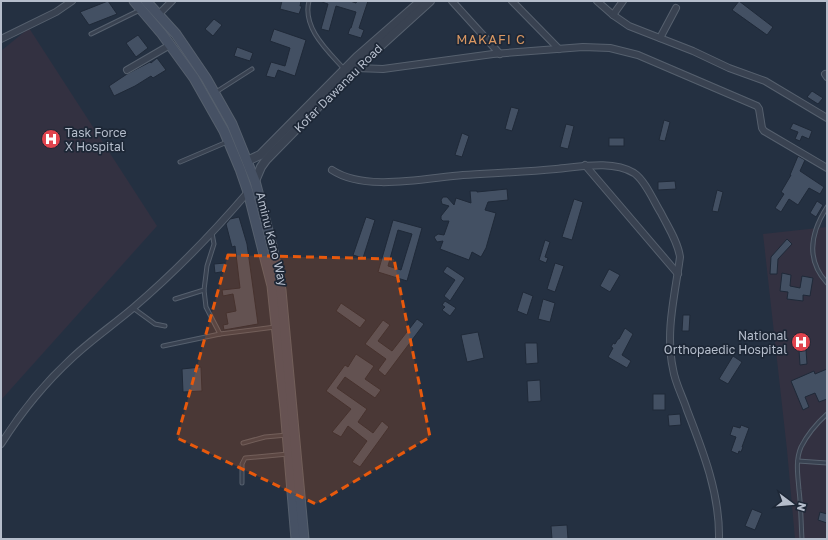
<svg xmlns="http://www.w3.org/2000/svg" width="828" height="540" viewBox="0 0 828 540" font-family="'Golos Text',sans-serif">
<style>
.medical{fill:#333141}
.building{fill:#435063;stroke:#1f2938;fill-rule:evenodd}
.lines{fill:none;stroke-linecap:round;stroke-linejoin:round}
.service-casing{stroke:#56606e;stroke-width:5}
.minor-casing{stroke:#56606e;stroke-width:8}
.tertiary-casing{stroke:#56606e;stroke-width:10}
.secondary-casing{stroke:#56606e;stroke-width:11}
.service{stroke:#394251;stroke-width:3}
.minor{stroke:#394251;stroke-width:6}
.tertiary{stroke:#394251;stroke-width:8}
.secondary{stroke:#465164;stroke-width:9}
.marked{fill:#e8590c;fill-opacity:0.2;stroke:#e8590c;stroke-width:3;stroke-dasharray:8 5;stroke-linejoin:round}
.labels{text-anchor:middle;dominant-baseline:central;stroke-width:3.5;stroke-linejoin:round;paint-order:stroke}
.street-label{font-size:12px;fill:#b5bdcb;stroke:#1d2736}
.poi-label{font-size:12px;fill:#b5bdcb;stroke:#1d2736;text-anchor:start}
.neighbourhood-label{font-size:13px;letter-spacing:1px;fill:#d99762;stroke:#1d2736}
</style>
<rect width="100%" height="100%" fill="#243041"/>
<g class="medical">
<path d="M29,28L157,226L1,400V51Z"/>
<path d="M827,227V539H795L787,450L763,234Z"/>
</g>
<g class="building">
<path d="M108,1L117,14L89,25L80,12Z"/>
<path d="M282,1H301L300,6H302L299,14L280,9Z"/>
<path d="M323,1H350L356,3L357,1H368L359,28L364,30L361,38L348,34L350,28H351L356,12L336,6L329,31L321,29L328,4L322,2Z"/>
<path d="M739,1L773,27L767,35L732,10Z"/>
<path d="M214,19L222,25L213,36L205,29Z"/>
<path d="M274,29L306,40L295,76L278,70L275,78L266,76L271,62L285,66L290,48L270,41Z"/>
<path d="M138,35L148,48L136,57L126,43Z"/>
<path d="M237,47L253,53L250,61L234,56Z"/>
<path d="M157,58L166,70L153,78L151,76L135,86L114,96L109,86L127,74L150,62L151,63Z"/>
<path d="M812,91L823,98L818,104L807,97Z"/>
<path d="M511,107L519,109L512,131L505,129Z"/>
<path d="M664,120L670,122L665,141L659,140Z"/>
<path d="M793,123L812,131L809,139L802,136L800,141L795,139L798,132L790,129Z"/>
<path d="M566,124L574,126L568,149L560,147Z"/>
<path d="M462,133L469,136L462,157L455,155Z"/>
<rect x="609" y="138" width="15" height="8"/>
<path d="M798,156L805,160L800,171L824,187L820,194L809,188L798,205L789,199L781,212L775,208L784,194L781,192L791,175H790Z"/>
<path d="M675,181L676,189L658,190V182Z"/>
<path d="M507,189L508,200L488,202L485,210L496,213L486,248L481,257L472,252L469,260L440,249L443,241L437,242L434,237L438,234L444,235L449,221H443L441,219V216L449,206L442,204L441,200L443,197H447L454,205L456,198L471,203L470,191H477V192Z"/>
<path d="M717,190L723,192L718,212L712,211Z"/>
<path d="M574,199L583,202L572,240L562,237Z"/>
<path d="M817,201L823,205L816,217L810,213Z"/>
<path d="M239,217L247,244L258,324L224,330L223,325L228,324L226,313L236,311L233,294L223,296L222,290L240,288L235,246L232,247L226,224L230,219Z"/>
<path d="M366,217L375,220L363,258L353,255Z"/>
<path d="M393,220L422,228L407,281L378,272ZM398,230L412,234L401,270L388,266Z"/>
<path d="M787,239L792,244L778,259L777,274H770L771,257Z"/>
<path d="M545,240L550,242L545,257L548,258L546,263L539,260Z"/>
<path d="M225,263L226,271L215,273L214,264Z"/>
<path d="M555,263L564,266L555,292L547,289Z"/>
<path d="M447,266L465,278L450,301L444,296L455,280L443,272Z"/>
<path d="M609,269L620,275L610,292L600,286Z"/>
<path d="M782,273L791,275L790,286L800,288L802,276L813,278L810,296L803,295V301L787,299L788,292L780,291Z"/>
<path d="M523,292L533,296L527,315L517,311Z"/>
<path d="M543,299L555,303L550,322L538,319Z"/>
<path d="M445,301L456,308L450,316L442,310L445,307L442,305Z"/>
<path d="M341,303L366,320L360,328L336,311Z"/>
<path d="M683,315H690L689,331H682Z"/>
<path d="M417,319L424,324L385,376L378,370L386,359L365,344L383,320L390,325L378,341L392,351Z"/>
<path d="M625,328L633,334L622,355L631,361L627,368L608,357L613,348L611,347L613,343L615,344L618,339H619Z"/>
<path d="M478,332L484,358L467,362L461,335Z"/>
<path d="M525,343H537L538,363L526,364Z"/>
<path d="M799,350H806L807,364L800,365Z"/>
<path d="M356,354L374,366L365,379L381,390L375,398L345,377L337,388L367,409L358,422L373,433L382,421L389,427L360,467L352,462L367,441L348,426L341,437L332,432L351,409L326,391L345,365L348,367Z"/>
<path d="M733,356L742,362L728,384L719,379Z"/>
<path d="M201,367L202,391L183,392L182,369Z"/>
<path d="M827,369V399L819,402L815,393L805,397L809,407L803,410L791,381L814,371L815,374Z"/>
<path d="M540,380L541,401L528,402L527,381Z"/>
<rect x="653" y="394" width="12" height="16"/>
<path d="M680,414L681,425L669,426L668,415Z"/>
<path d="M741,425L749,428L742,447H743L741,452L739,451L738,454L731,451L736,437L730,435L733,426L740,428Z"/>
<path d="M752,509L762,513L755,530L745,526Z"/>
<path d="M820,512L827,514V523L818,520Z"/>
<path d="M567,525L568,539H552L551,526Z"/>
</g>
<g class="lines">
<g class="service-casing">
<g id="service">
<path d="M309,1C302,28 328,51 344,69"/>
<path d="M91,34L140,10"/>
<path d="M216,92L252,69"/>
<path d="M180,162L227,142"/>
<path d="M827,207C811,232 805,259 827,283"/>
<path d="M204,290L206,307L220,334"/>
<path d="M175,299L204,290L207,266L214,244L212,233"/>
<path d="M133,308L155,324L165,326"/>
<path d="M163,346L220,334L275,327"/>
<path d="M243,443L265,437L287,435"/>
<path d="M798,461L827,463"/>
<path d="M242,483V464L245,458L288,454"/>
<path d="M802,539C801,523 801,506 799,490C798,476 795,461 801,447C807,435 817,423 827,414"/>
</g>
</g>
<g class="minor-casing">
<g id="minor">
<path d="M452,1L500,54"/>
<path d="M512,1L559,49"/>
<path d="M597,1L613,15L629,26L693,51L729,68L765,81L827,118"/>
<path d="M158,15L172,1"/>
<path d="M613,15L623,1"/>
<path d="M660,38L676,8"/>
<path d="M1,39L56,12L72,1"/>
<path d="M356,68L383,69L493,54L583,47L610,48L638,55L757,106L759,109L762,128L764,131L827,168"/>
<path d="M127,70L170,45"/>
<path d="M825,74L827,77"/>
<path d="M585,165L678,274"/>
<path d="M332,170C365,192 425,178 463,175C494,173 525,172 556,169C580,167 612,160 634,173C645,180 654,202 661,213C668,227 678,242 680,257C675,295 665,332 673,369C675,383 683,397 687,410C703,451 720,494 719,539"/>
<path d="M1,444C20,414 46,382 72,358C91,340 113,325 133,308C174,273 213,233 248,192"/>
</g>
</g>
<g class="tertiary-casing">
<g id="tertiary">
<path d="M247,161L260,155L357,57L421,1"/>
<path d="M255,181L261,167L266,160L356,68L430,1"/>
</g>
</g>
<g class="secondary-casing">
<g id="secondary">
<path d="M134,1L162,34L194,78L224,131L240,169L248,192L272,286L285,409L296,539"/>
<path d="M146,1L176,34L206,78L232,124L255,181L272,246L281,290L304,539"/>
</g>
</g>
<use href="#service" class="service"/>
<use href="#minor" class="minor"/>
<use href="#tertiary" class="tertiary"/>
<use href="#secondary" class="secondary"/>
</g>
<path class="marked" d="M228,255L394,259L430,437L316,504L177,438Z"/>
<defs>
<g id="hospital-disc" transform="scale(1)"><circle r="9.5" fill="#e0444e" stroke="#1d2736"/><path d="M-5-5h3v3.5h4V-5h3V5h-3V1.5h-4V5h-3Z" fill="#fff"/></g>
</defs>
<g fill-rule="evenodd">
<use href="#hospital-disc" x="51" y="139"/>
<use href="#hospital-disc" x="801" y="342"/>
</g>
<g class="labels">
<g class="street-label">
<text transform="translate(338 88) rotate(-45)">Kofar Dawanau Road</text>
<text transform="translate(272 239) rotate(76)">Aminu Kano Way</text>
</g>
<g class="poi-label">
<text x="65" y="132">Task Force<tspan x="65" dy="14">X Hospital</tspan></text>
<text x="787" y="335" text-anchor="end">National<tspan x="787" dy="14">Orthopaedic Hospital</tspan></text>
</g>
<g class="neighbourhood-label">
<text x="491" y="39">MAKAFI C</text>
</g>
</g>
<rect width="828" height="540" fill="none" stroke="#b5bdcb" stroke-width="4"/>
<g transform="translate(792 504) rotate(106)" stroke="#1d2736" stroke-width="3" paint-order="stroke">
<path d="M0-3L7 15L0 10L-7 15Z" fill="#b5bdcb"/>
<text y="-6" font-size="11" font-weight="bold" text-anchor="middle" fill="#b5bdcb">N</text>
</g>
</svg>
